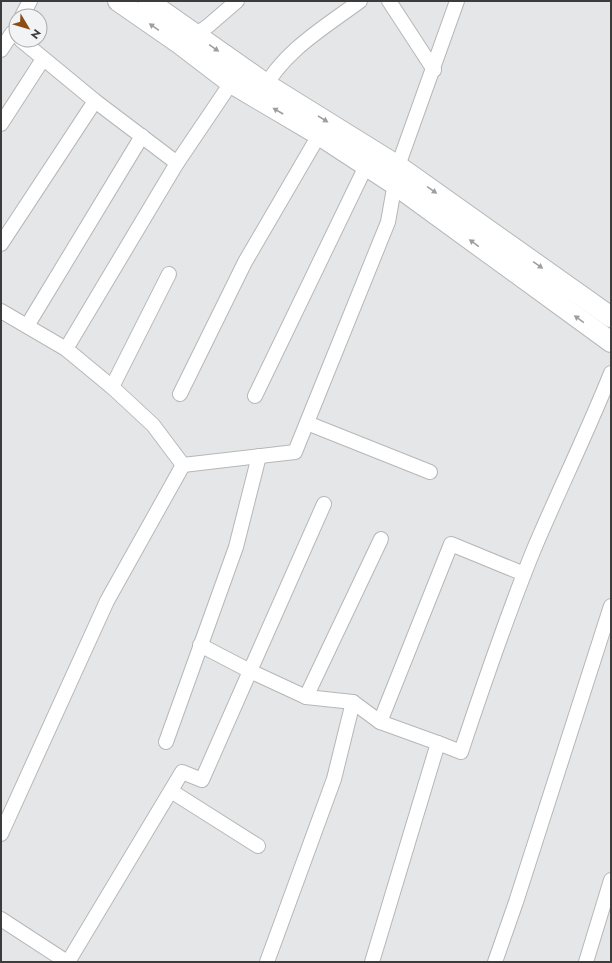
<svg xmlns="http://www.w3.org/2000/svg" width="612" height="963" viewBox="0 0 612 963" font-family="Jost,sans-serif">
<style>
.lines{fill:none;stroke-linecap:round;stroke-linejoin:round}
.minor-casing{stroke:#b6b7b8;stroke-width:16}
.secondary-casing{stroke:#b6b7b8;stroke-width:22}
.minor{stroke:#fff;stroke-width:14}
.secondary{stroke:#fff;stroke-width:20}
.oneway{fill:#9e9e9e}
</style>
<rect width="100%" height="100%" fill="#e5e6e7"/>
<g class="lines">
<g class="minor-casing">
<g id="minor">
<path d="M389,1L434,70"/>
<path d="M22,16L30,1"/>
<path d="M189,39L208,26L237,1"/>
<path d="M21,40L95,101L177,163L231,83"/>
<path d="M1,50L12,33L16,36"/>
<path d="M262,92C283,51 325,27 360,1"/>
<path d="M1,124L43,59"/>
<path d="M1,244L95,101"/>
<path d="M1,311L66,349L112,387L153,425L183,465L107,601L1,834"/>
<path d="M27,326L142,136"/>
<path d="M66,349L177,163"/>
<path d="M112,387L169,274"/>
<path d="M180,394L245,262L319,135"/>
<path d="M255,396L366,166"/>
<path d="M307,423L430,472"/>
<path d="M183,465L295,452L388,222L398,166L457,1"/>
<path d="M200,645L250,671L324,504"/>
<path d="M306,697L381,539"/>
<path d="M166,742L236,547L259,456"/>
<path d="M438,743L380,722L451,544L524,574"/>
<path d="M171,791L258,846"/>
<path d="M1,919L67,962"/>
<path d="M68,962L182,772L202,780L250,671L306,697L353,702L380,722"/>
<path d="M267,962L334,779L353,702"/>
<path d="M372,962L438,743L461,752C484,683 507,615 534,549C559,490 587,433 611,373"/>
<path d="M495,962L516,902L611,606"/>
<path d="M586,962L611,880"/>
</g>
</g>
<g class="secondary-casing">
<g id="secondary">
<path d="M118,1L180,44L231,83L319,135L394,184L611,342"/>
<path d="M148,1L266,84L398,166L611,317"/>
</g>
</g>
<use href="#minor" class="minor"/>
<use href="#secondary" class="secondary"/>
</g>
<defs><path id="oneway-solid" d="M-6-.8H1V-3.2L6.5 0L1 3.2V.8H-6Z"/></defs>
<g class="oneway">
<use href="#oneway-solid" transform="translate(154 27) rotate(-145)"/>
<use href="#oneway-solid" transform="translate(214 48) rotate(35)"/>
<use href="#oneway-solid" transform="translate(278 111) rotate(-150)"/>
<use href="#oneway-solid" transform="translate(323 119) rotate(32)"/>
<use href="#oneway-solid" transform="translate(432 190) rotate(35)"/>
<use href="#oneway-solid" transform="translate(474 243) rotate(-144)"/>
<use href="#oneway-solid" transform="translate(538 265) rotate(35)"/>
<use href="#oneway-solid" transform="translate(579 319) rotate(-144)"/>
</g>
<rect width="612" height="963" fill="none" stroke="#3c3c3c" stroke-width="4"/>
<g transform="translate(28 28) rotate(128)"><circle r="19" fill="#f2f3f4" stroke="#a9aaaa"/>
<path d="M0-3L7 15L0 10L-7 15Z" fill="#8c4d14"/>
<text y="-6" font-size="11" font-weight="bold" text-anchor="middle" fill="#3c3c3c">N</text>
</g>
</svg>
